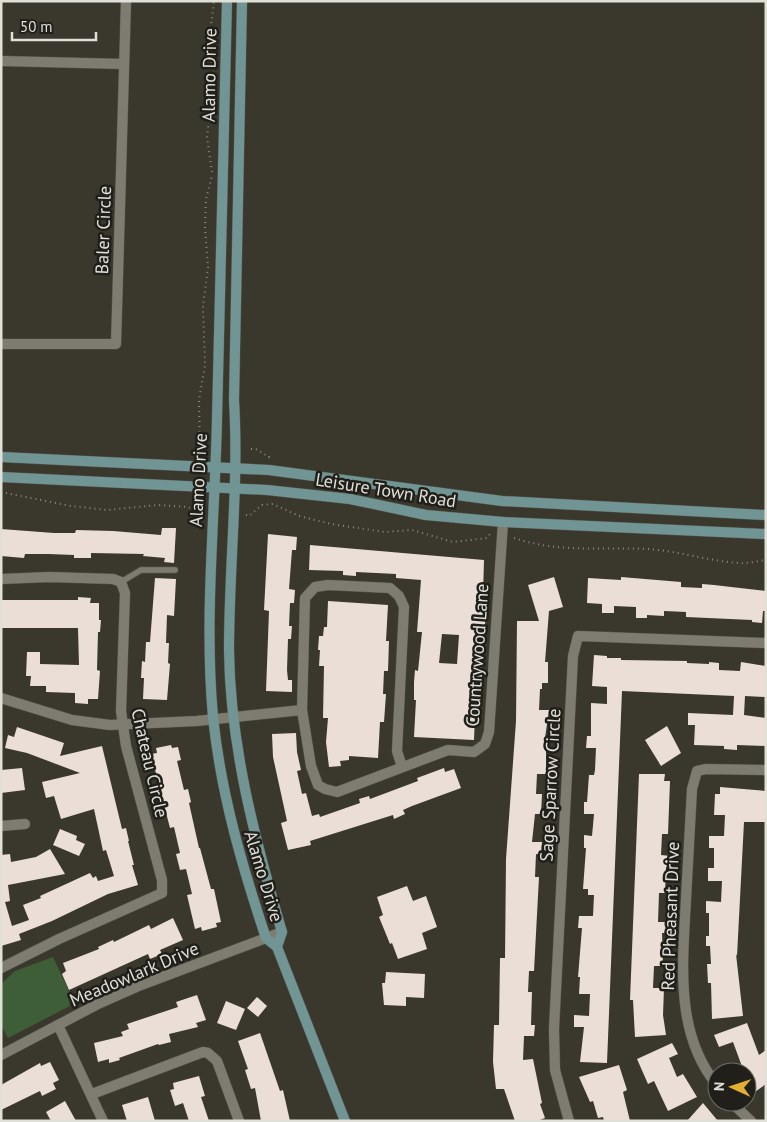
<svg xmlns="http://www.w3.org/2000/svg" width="767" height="1122" viewBox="0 0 767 1122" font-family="'PT Sans',sans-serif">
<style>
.green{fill:#3d5e36}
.building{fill:#ebded6;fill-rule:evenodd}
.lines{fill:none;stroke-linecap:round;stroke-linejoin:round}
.service-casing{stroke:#56554c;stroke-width:7}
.minor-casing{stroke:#56554c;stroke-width:11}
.secondary-casing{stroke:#56554c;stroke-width:11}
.path{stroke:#8c8a81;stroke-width:2;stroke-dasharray:1 4;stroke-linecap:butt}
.service{stroke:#7e7c70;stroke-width:5.5}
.minor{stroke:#7e7c70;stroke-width:10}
.secondary{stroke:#709594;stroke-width:10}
.labels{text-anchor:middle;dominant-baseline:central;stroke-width:5;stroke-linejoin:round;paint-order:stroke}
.street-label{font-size:18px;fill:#e0dfd8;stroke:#201f1a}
</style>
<rect width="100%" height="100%" fill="#3a382d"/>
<path class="green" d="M53,957L74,1002L69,1004L70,1006L8,1038L1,1025V984L15,971Z"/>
<g class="building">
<path d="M162,528H176L174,563L164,562L165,558L143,556L144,554L91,553V558H74V555L49,554H25L24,558L1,556V529L54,533H75L76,530L113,531L161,535Z"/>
<path d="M268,534L297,537L296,550H292L289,589L295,590L294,603H290L289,626H292L291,639H288L287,670L288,680H292V692L266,691L269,611L264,610Z"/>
<path d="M310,545L484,560L483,595L487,596L485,625H481L482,678H477L476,701H480V714H475L474,740L414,737L416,700H414V682L415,670L418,671L422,632H417L421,580L396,578V574L356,572V576L343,575V571L309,570ZM442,634L459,635L457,664L439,663Z"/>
<path d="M554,577L563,607L549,611L545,662H548V683H542V689H540L539,710H549L544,745H546V774H537L536,794H542L541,814H535L532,842H542L541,855L536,854L535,877H539L534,971H529L528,992H532L531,1025H535L534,1036H524L523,1060L533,1059L542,1103L540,1104L545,1118L537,1121H515L504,1089H496L493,1062L494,1025H499L500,958H505L506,859L516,721L517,621H539L528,585Z"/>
<path d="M621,577L681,582V587L702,588V584L714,585L766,591V611H763L762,623L752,622V620L686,617V612L664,611V616L647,615V618H636V607L614,606V613H602V604L587,603L588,578L621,580Z"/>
<path d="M155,578L176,579L174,616L167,615L166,643H169L168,663L170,664L167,700L143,699L144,678H141L142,661L145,662L146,642H150Z"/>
<path d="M78,597L91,598L90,603H99V620H101L100,632H98L97,670L100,671L98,699H88V704L75,703V693L46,692V686H30L31,676H26L27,652H40V664L79,665L78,628H1V600H78Z"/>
<path d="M328,601L388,605L386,641H389L388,671H384L383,694H386L384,722H380L378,758L349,756V760L340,761L341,766L329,767L326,742L328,718H323L324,666H319L320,650H318L319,636H323L324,627H327Z"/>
<path d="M594,655L607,656V658H621V660L687,661V663L709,664V662L719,663V670L740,671L741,662L766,666V697L745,696L744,715L766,718V746L737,745V750L724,749V746L694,745L695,725H688V713L733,715L734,696L622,691L607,1063L580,1062L584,1027H574V1015L589,1016L590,994H579L580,977H578L582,928H578L579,916H593L594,895H588V889H583L586,848H584V835L592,836L594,814H584V802H587L589,775H594L595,770L596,748H586L587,736H591V703L607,704V687L592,686Z"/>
<path d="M667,726L681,753L661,766L645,740Z"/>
<path d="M17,727L64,743L60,756L102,746L122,829L126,828L129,841H128L134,865H132L138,885L108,894L52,921L19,934L21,940L1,946V855L10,854L11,862L36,857L50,849L65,874L8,885L10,901L5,902L12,926L29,920L23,905L41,898L40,896L90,873L93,878L96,876L98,881L114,876L106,850L103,851L94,809L61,819L54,796L46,798L42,782L80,773L27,753L5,748L8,735L14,737Z"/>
<path d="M296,733L297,752L301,770L297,771L302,794L306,793L312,816L319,814L320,817L360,803L359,799L369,796L370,799L418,781L417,778L444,768L445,772L454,769L461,788L412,806L403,810L405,814L394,819L393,815L310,841L311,845L288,850L281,823L287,821L273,757L272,734Z"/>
<path d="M171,745L172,748L178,747L181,760L177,761L184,790L188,789L191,802L189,803L199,848H200L211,889H214L221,922L216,923L217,927L202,931L201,927L195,929L187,895L192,894L186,869L180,870L176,854L180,853L174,827L170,828L151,754L157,753L156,748Z"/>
<path d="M22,768L25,790L1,793V770Z"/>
<path d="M639,774H665L664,781H670L668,834H662L661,855L670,856V868L666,867L665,893H659L658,922H667V933H662L663,966H654L653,988H664L663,1015L666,1035L635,1037L633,1000H630Z"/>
<path d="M720,787L766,791V822H744L737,956L736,954L743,1016L712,1019L711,983H708L707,964H711L710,946H706V936H709V913H706V901L721,902L722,881H708V868H714V848H709V836H724L725,815H714L715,794H720Z"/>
<path d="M60,829L77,836L76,840L85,844L79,856L53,845Z"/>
<path d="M407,886L413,901L426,896L437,927L422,933L427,949L398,959L392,943L390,944L379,917L383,915L377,897Z"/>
<path d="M173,918L183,940L160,950L162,954L150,959L148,954L69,990L62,974L66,971L63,963L99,949L98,947L113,940L114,942L149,925L151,929Z"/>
<path d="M386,972L425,974L424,998L406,997V1006L384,1005L382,983H385Z"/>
<path d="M197,995L206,1020L196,1023L198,1027L169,1034L171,1042L159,1045L158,1044L119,1058L120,1060L109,1063V1059L98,1062L94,1043L123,1036L121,1032L129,1029L127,1024L178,1007L176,1002Z"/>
<path d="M257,997L267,1006L258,1017L247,1008Z"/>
<path d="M226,1001L245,1009L236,1030L217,1023Z"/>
<path d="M747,1023L759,1055L766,1050V1084L752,1094L747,1087V1072H744L733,1042L719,1047L714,1035Z"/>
<path d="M260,1033L280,1091L283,1090L290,1121H261L255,1088L251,1089L245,1070L248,1069L238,1041Z"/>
<path d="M672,1043L678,1054L669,1058L677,1077L683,1074L697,1097L668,1111L654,1081L648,1084L637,1059Z"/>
<path d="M50,1062L59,1080L53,1083L56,1089L42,1096L40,1091L1,1110V1085L40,1063L41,1066Z"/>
<path d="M619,1065L627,1090L623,1092L630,1121H604L603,1117L598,1118L593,1101L590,1102L579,1077Z"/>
<path d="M199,1076L205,1096L201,1097L209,1121H189L183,1103L175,1106L170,1090L174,1089L173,1083Z"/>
<path d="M148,1097L155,1121H127L122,1105Z"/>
<path d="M65,1101L76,1121H51L46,1112Z"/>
<path d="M703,1103L718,1121H687Z"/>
</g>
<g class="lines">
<g class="service-casing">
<path id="service" d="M121,582L141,570H175"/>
</g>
<g class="minor-casing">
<g id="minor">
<path d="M1,61L124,64"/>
<path d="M1,344H116L126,1"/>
<path d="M1,579L49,577L113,579L121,582L125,593L121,711L126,746L162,880V893L59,939L1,968"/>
<path d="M1,698L72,720L110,725L197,721L302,710"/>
<path d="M402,767L397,751L404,607L399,596L390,588L328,585L315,587L305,598L302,710L311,766L318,785L325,789L337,792L448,750L474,752L485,744L489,732L503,522"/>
<path d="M1,826L25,824"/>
<path d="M58,1025L103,1121"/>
<path d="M1,1055L98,1004L141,985L282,932"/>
<path d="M717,1085C674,1033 683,962 686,899C688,863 690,826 692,789L697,771L706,769L766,770"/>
<path d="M92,1094L203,1052L208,1053L217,1061L239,1121"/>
<path d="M731,1102L751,1121"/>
<path d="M569,1121L555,1070L554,1029L573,656L578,636L766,643"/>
</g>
</g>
<g class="secondary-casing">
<g id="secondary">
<path d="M227,1C224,140 221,279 217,419C215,518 204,618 213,717C221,794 242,866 266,938L277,947L345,1121"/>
<path d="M242,1L234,400C239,483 229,566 229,650C230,746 255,840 282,932L277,947"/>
<path d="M1,457L269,470L502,501L766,515"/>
<path d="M1,477L267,490L350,499L426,515L503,522L766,534"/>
</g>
</g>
<g class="path">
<path d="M212,172L207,137L214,81L209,41L214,1"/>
<path d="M200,447L199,400L205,365L203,306L208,267L205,228L206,199L212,176"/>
<path d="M251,449H256L269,457L266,459"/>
<path d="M1,492L71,506L107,510L158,505L188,507L199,513"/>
<path d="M246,515L249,516L262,505L273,504L299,516L331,524L385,532L412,530L453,542L487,538L490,534"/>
<path d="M514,538C558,553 602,547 648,549C679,551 708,561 739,563C747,564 757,561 766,560"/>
</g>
<use href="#service" class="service"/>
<use href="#minor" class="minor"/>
<use href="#secondary" class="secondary"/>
</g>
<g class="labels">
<g class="street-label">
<text transform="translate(209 75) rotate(-89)">Alamo Drive</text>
<text transform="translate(103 230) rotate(-88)">Baler Circle</text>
<text transform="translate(198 480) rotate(-87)">Alamo Drive</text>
<text transform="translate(386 490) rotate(9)">Leisure Town Road</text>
<text transform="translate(477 655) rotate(-86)">Countrywood Lane</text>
<text transform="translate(150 763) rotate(77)">Chateau Circle</text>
<text transform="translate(550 785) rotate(-87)">Sage Sparrow Circle</text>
<text transform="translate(264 876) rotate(73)">Alamo Drive</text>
<text transform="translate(670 916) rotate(-88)">Red Pheasant Drive</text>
<text transform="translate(134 974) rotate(-23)">Meadowlark Drive</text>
</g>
</g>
<rect width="767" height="1122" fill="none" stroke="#e0dfd8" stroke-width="5"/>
<g transform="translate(732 1087) rotate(273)"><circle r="24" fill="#201f1a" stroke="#6d6c66"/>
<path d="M0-4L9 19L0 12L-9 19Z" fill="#e2ae34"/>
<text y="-8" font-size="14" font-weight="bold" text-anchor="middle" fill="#e0dfd8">N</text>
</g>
<path d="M12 32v8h84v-8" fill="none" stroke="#e0dfd8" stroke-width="2.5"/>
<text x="20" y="32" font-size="15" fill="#e0dfd8" stroke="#201f1a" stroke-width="4" paint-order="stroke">50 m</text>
</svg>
